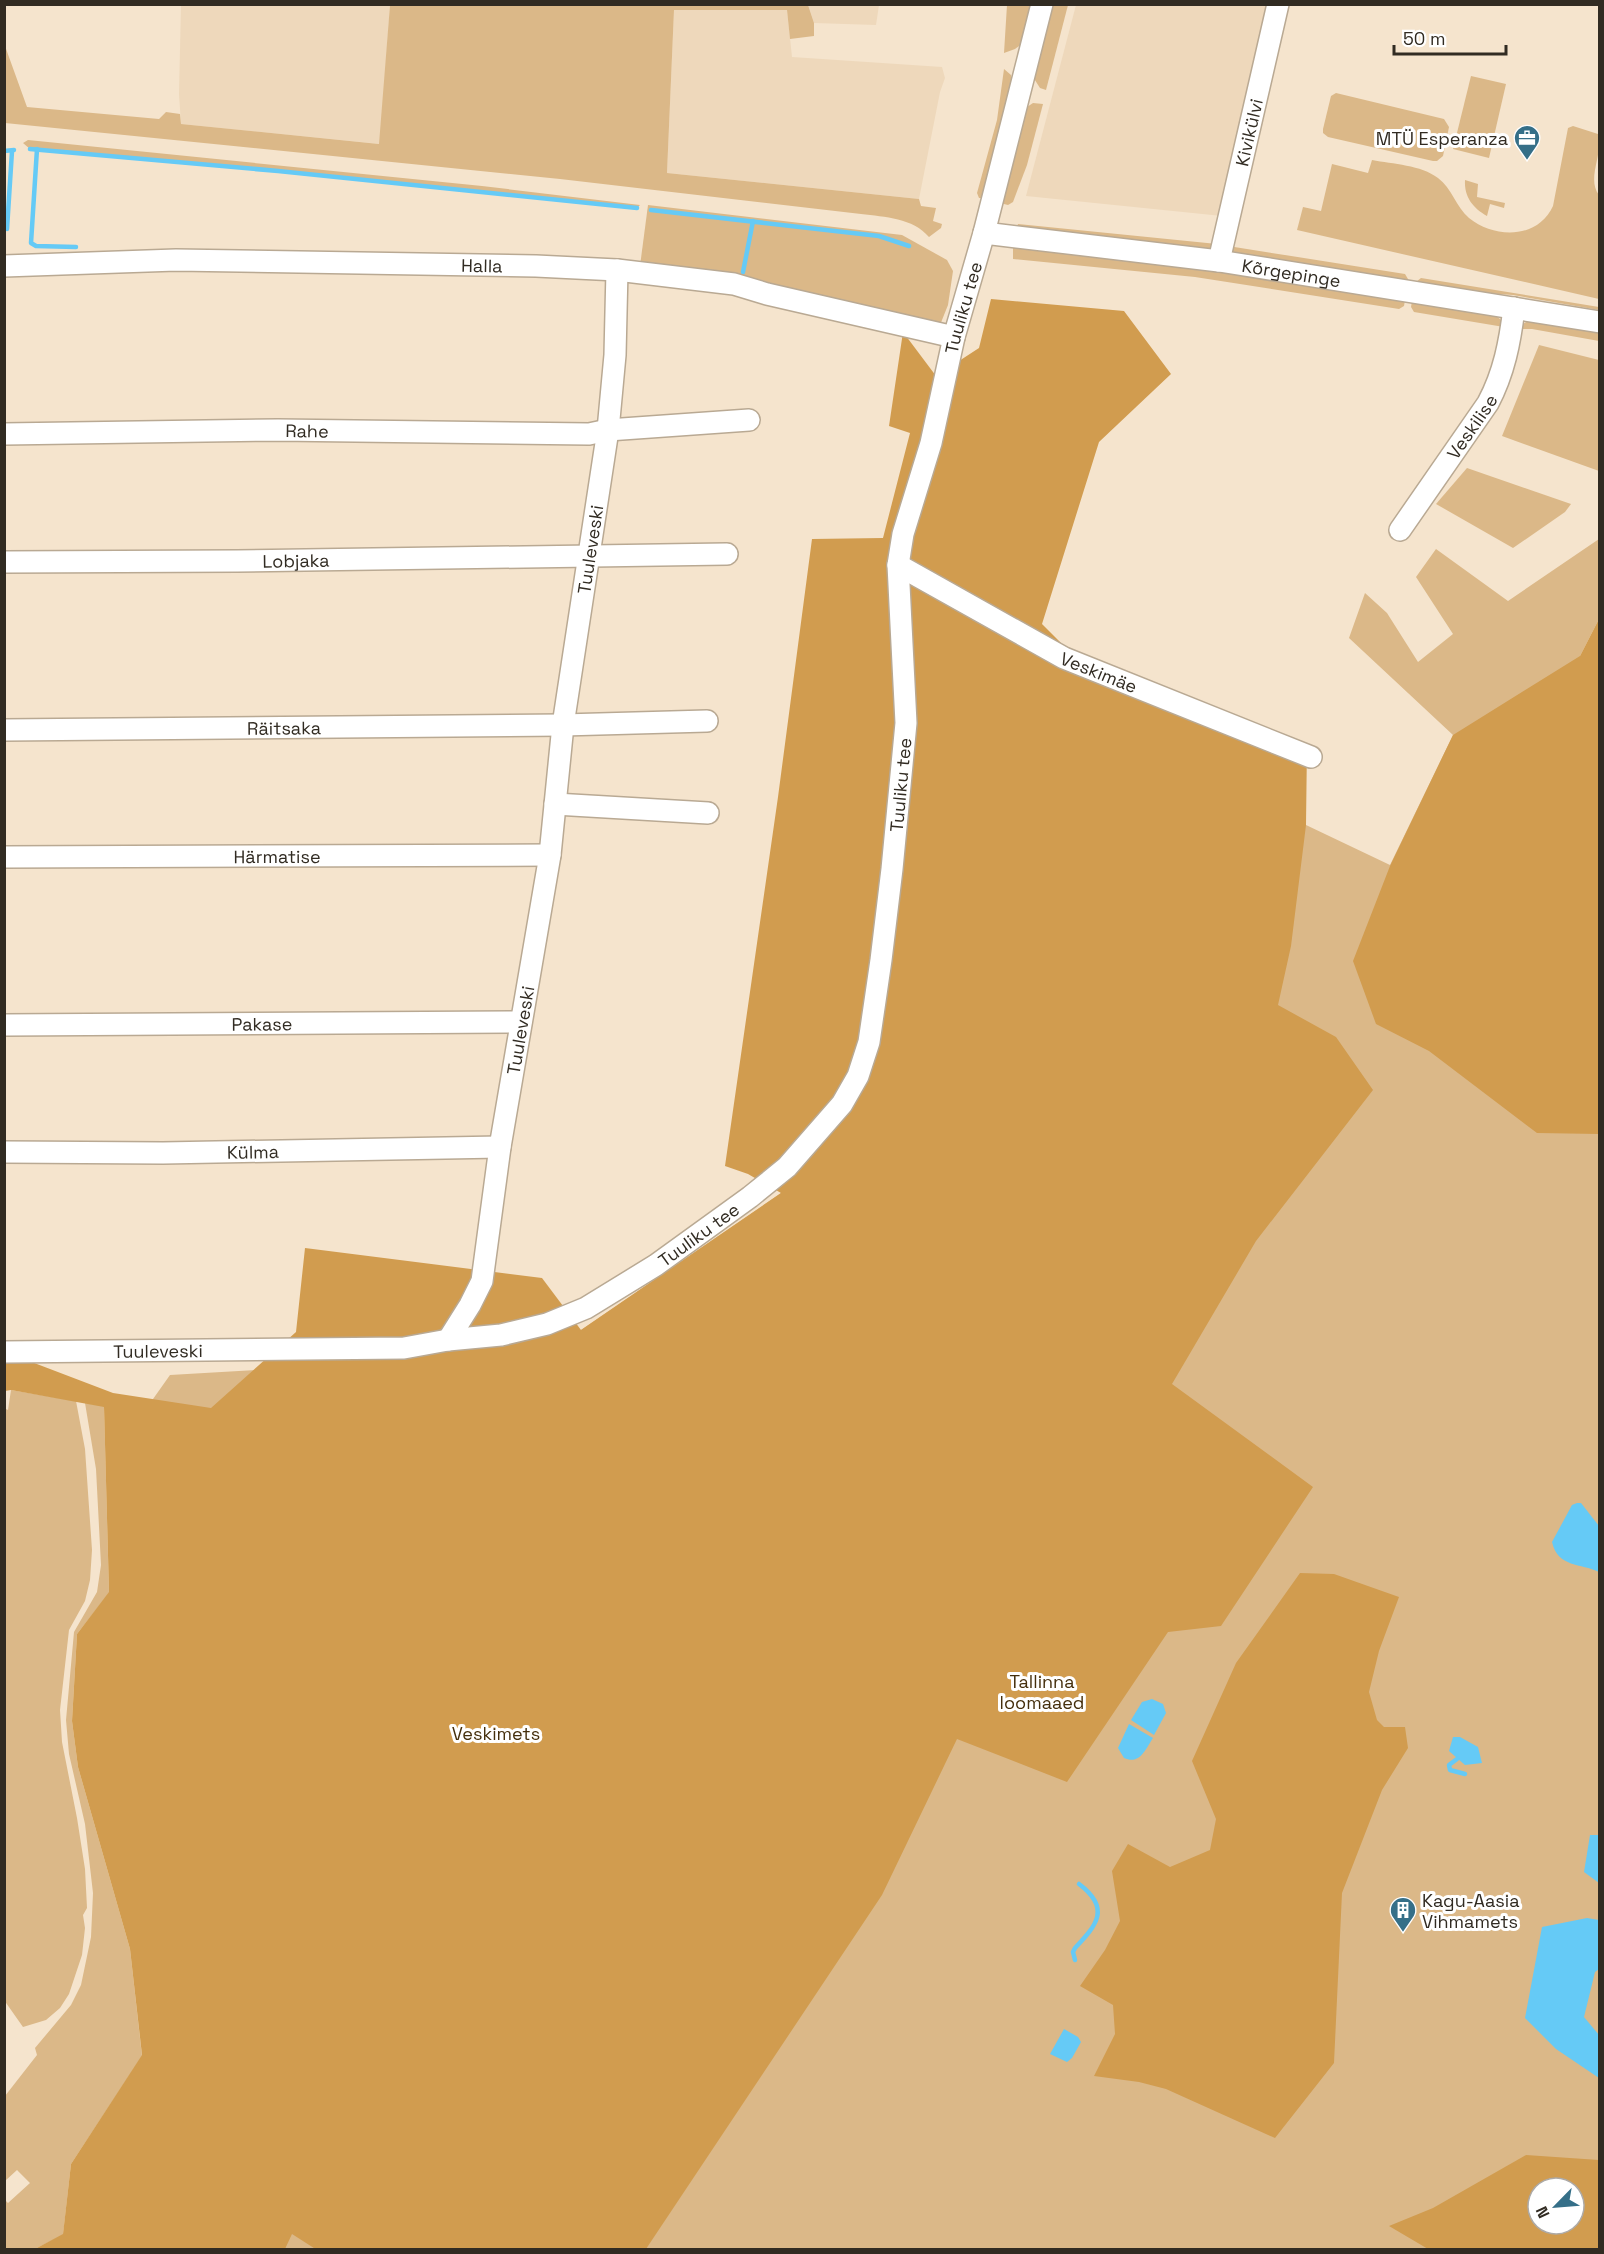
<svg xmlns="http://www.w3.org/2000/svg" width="1604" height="2254" viewBox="0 0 1604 2254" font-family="'Space Grotesk',sans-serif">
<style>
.built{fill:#eed8bb}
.green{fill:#dbb888;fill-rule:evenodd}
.forest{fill:#d19c4f;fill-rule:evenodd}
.water{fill:#65caf6}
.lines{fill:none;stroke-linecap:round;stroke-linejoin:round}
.stream{stroke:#65caf6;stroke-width:4.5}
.minor-casing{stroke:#b9a993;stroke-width:24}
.minor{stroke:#fff;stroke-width:21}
.labels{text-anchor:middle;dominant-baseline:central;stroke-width:6;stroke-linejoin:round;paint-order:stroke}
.street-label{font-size:18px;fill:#312b22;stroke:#fff}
.poi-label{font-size:18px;fill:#312b22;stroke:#fff;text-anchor:end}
.park-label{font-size:18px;fill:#452f0d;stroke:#fff}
</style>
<rect width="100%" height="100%" fill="#f5e4cd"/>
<g class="built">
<path d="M181,5H390L380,144L181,124L179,94Z"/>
<path d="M808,5H879L876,25L814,23Z"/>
<path d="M1076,5H1270L1222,216L1026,196Z"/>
<path d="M674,10H787L792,57L942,67L945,78L940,92L919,199L667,173Z"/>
</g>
<g class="green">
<path d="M390,5H808L814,23V36L790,39L787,10H674L667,173L919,199L921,206L936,208L933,221L942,224L941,228L929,237C913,218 885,217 861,214L560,179L5,123V46L27,107L159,119L166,112L180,114L181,124L379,144Z"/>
<path d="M1007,5H1034L1022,44L1015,49L1004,53Z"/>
<path d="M1051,5H1068L1046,90L1040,88L1033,77Z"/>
<path d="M1004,69L1011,75L1012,81L983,198H979L977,193L997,120Z"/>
<path d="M1471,76L1506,84L1489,158L1453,149Z"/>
<path d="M1336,93L1444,119L1449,127L1443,156L1437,161H1433L1328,137L1323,133V129L1331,96Z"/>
<path d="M1033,103L1043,104L1027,165L1013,202L1008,205L1000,203L1027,107Z"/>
<path d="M1573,126L1598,134C1604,154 1586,178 1599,195V299L1297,230L1303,207L1321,211L1332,164L1368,173L1372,160C1393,164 1421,165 1438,178C1452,188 1456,207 1469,218C1495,239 1538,239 1553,206L1568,128Z"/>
<path d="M28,140L482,186L640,205L637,208L278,171L30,149L23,143Z"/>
<path d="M1465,180L1478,184L1477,197L1505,203L1504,208L1490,204L1487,216C1473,208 1464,197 1465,180Z"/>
<path d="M648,205L902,235L947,260L953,271L948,305L940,325L640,266Z"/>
<path d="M1018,224L1217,244L1211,250L1160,246L1098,235L1017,227Z"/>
<path d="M1228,246L1405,274L1408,279V283L1235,255L1230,252Z"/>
<path d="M1013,247L1219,269L1405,300L1404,306L1399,309L1195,277L1013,259Z"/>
<path d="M1421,278L1599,307V310L1513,295L1457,291L1415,285L1416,282Z"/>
<path d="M1412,301L1494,314L1501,320L1504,327L1414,312L1411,307Z"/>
<path d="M1530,320L1599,332V341L1532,329H1519L1521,325Z"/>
<path d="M1539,345L1599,360V471L1502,436Z"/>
<path d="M1467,468L1571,504L1565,512L1513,548L1436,504Z"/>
<path d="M1599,539V619L1580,656L1600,663L1599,2249L78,2250L154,2060L116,1593L119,1447L170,1375L479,1357L581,1330L781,1193L1222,777L1306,825L1390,865L1453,735L1349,638L1365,593L1387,613L1418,662L1453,634L1416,577L1436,549L1508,601ZM1538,2188H1574V2224H1538Z"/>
<path d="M11,1390L76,1401L85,1449L92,1550L90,1580L85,1601L69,1630L60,1710L62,1742L77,1818L85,1869L87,1908L83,1915L85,1928L82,1955L69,1994L60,2008L46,2020L23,2027L4,2000V1408L8,1410Z"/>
<path d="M85,1403L104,1406L109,1593L77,1634L72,1721L78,1767L130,1949L142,2056L71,2164L63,2235L35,2249H5V2200L8,2203L30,2183L17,2170L5,2181V2096L37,2055L35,2048L71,2005L81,1985L91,1937L93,1893L85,1824L69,1754L66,1720L74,1632L97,1592L101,1565L96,1469Z"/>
</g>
<g class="forest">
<path d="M991,299L1124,311L1171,374L1099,442L1042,624L1063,645L1231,718L1307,745L1306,825L1291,946L1278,1005L1336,1037L1373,1090L1256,1241L1172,1384L1313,1487L1221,1626L1168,1632L1067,1782L957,1739L882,1895L646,2249L317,2250L292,2234L285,2249H35L63,2234L71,2164L142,2055L130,1949L78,1767L72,1721L77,1634L109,1592L104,1407L11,1390L5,1391L4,1362L29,1361L113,1393L211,1408L296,1332L305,1248L542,1278L581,1330L781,1193L748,1174L725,1166L778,797L812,539L883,538L910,433L889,426L903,332L936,376L979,348Z"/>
<path d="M1599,619V1134L1537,1133L1429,1051L1376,1024L1353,961L1390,866L1453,735L1580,656Z"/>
<path d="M1300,1573L1334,1574L1399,1597L1379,1651L1369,1692L1377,1720L1384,1727H1405L1408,1748L1382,1790L1342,1893L1334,2063L1275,2138L1166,2089L1139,2082L1094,2076L1115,2034L1113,2005L1080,1986L1105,1950L1120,1921L1112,1871L1128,1844L1170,1867L1210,1850L1216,1819L1192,1761L1236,1663Z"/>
<path d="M1526,2155L1599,2160V2249H1428L1389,2226L1433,2208ZM1538,2188H1574V2224H1538Z"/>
</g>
<g class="water">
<path d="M1577,1503H1581L1599,1526V1572C1581,1563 1558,1568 1552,1542L1572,1505Z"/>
<path d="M1152,1699L1163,1704L1166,1713L1154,1735L1131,1720L1142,1702Z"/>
<path d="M1129,1724L1153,1738C1145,1750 1140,1765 1124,1758L1118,1748Z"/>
<path d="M1453,1737H1460L1478,1747L1482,1763L1465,1765L1449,1751Z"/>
<path d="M1590,1835H1599V1883L1584,1872Z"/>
<path d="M1587,1918L1599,1920V1969L1595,1972L1584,2017L1599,2035V2078L1556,2049L1525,2018L1542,1927Z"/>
<path d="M1064,2029L1078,2037L1081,2042L1072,2058L1067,2062L1050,2054Z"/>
</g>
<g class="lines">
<g class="stream">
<path d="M30,149L278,171L637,208"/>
<path d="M37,149L31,243L36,246L76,247"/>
<path d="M4,151L14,150"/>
<path d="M651,210L879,236L909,246"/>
<path d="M7,229L12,151"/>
<path d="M743,272L753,221"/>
<path d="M1457,1759L1449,1765L1450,1770L1465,1774"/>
<path d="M1075,1960L1073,1952L1075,1948C1097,1925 1111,1908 1079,1884"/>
</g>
<g class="minor-casing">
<g id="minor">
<path id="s1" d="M984,233L1219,261L1600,322"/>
<path id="s2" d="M1219,261L1278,4"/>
<path id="s3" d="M4,266L176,260L536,266L617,270L734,284L767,294L954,337"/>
<path id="s4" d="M4,434L278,430L589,434L608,430L749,420"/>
<path id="s5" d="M1400,530L1488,403C1504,373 1510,342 1514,308"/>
<path id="s6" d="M4,562L237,561L727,554"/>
<path id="s7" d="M898,565L1064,658L1311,757"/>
<path id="s8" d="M4,730L563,725L707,721"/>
<path d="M555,804L708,813"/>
<path id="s9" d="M4,857L550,855"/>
<path id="s10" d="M4,1025L521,1022"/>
<path id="s11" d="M4,1152L163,1153L500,1147"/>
<path id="s12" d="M448,1340L470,1305L482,1281L500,1147L550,855L563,725L608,430L615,355L617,270"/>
<path id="s13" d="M4,1352L404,1348L448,1340L501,1335L547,1324L586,1308L656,1265L750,1197L787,1167L842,1104L858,1076L869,1042L881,960L892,869L906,723L898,565L903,534L931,443L954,337L984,233L1042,4"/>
</g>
</g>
<use href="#minor" class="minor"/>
</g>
<defs>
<g id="office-pin" transform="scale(1.35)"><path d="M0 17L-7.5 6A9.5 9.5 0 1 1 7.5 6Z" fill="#356f88" stroke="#fff"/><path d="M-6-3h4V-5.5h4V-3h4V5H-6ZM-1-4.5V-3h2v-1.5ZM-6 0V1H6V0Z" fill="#fff"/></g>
<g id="building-pin" transform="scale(1.35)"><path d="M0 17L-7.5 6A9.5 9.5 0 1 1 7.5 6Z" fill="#356f88" stroke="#fff"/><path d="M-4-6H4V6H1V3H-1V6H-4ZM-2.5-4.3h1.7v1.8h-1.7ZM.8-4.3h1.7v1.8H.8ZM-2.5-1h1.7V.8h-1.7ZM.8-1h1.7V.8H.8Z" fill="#fff"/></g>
</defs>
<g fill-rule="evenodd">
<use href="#office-pin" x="1527" y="138"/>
<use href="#building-pin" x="1403" y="1910"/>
</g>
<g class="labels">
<g class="street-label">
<text stroke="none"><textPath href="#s2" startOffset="132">Kivikülvi</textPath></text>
<text stroke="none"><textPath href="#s3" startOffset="478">Halla</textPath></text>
<text stroke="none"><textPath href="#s1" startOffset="310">Kõrgepinge</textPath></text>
<text stroke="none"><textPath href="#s13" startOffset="1730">Tuuliku tee</textPath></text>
<text stroke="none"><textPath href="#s5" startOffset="126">Veskilise</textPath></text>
<text stroke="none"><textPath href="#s4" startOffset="303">Rahe</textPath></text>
<text stroke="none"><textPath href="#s12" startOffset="808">Tuuleveski</textPath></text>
<text stroke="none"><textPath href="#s6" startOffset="292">Lobjaka</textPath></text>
<text stroke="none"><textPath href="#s7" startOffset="228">Veskimäe</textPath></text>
<text stroke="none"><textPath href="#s8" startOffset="280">Räitsaka</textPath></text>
<text stroke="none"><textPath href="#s13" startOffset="1244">Tuuliku tee</textPath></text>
<text stroke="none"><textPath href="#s9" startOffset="273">Härmatise</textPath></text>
<text stroke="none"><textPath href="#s10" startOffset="258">Pakase</textPath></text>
<text stroke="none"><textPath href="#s12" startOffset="322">Tuuleveski</textPath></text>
<text stroke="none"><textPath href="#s11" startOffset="249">Külma</textPath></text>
<text stroke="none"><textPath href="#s13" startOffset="722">Tuuliku tee</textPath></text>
<text stroke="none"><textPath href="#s13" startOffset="154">Tuuleveski</textPath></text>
</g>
<g class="poi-label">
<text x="1508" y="138">MTÜ Esperanza</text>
<text x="1422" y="1900" text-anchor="start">Kagu-Aasia<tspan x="1422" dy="21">Vihmamets</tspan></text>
</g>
<g class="park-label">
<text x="1042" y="1681">Tallinna<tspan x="1042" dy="21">loomaaed</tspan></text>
<text x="496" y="1733">Veskimets</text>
</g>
</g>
<rect width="1604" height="2254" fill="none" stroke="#312b22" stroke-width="12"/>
<g transform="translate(1556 2206) rotate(245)"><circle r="28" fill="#ffffff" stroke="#adaaa7" stroke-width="1.5"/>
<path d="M0-4.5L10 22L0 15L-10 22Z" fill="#356f88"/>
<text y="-9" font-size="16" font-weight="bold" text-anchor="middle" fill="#312b22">N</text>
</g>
<path d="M1394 45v9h112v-9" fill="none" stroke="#312b22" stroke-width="3"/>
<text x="1403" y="45" font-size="18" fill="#312b22" stroke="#ffffff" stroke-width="4.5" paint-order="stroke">50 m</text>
</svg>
